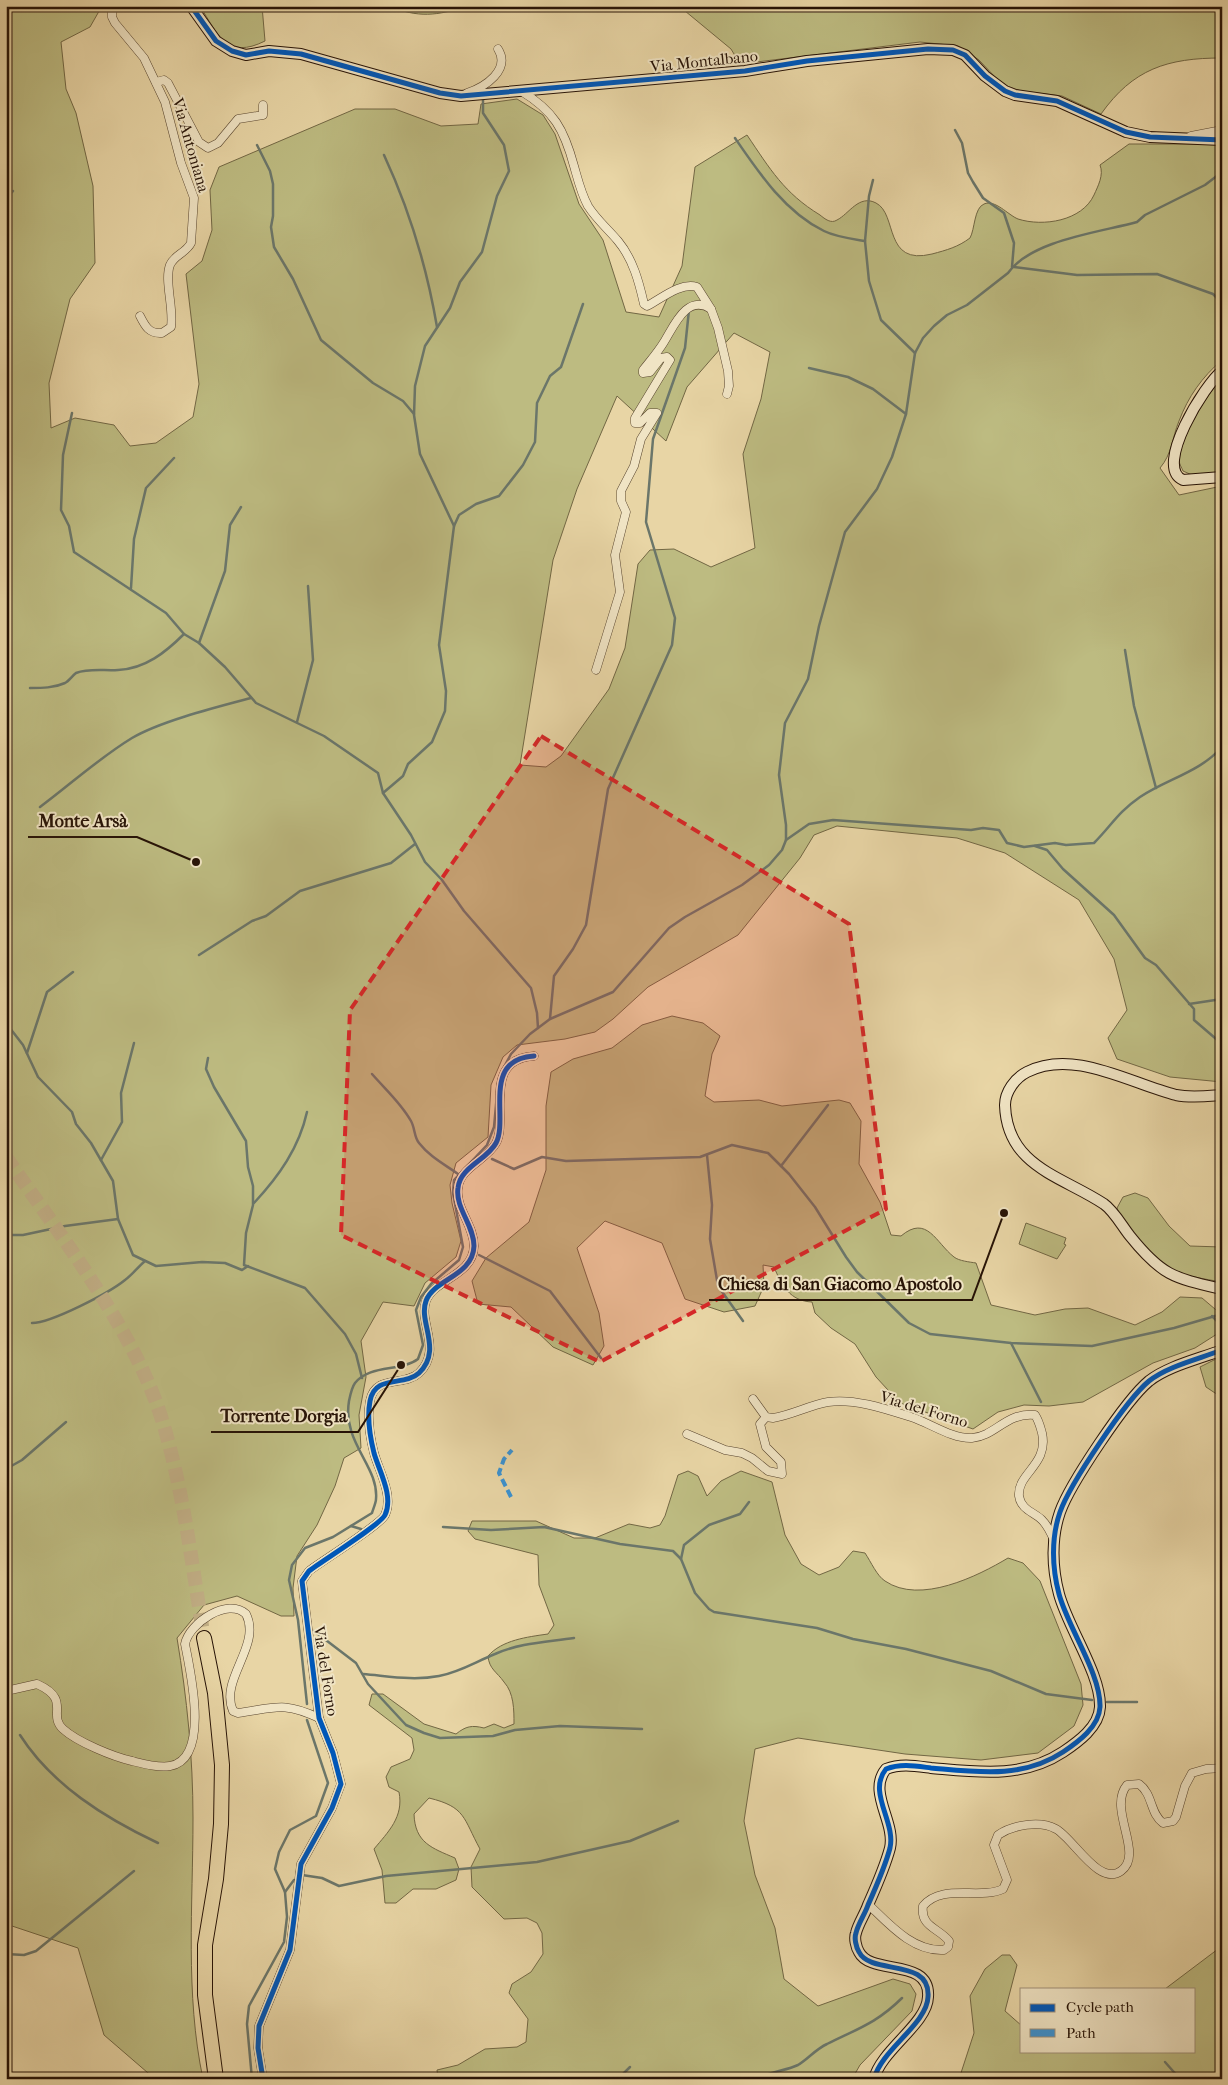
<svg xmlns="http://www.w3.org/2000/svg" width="1228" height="2085" viewBox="0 0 1228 2085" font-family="'IM FELL French Canon',serif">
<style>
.green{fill:#bdbb81;stroke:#726744;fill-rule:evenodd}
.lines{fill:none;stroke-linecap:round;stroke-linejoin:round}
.stream{stroke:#6b766a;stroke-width:2.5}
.highway-tunnel{stroke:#c1ae85;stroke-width:14;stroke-dasharray:14 7;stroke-linecap:butt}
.street-casing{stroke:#57442e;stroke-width:9}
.secondary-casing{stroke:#271306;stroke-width:12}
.highway-casing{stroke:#271306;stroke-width:16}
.street{stroke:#f0e4c4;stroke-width:8}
.secondary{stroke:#f0e4c4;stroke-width:10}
.highway{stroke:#e8d5a5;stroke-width:14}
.quiet{stroke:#3b92d1;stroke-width:4;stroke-dasharray:8 4;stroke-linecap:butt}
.cycleway-casing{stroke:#f0e4c4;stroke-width:8}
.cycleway{stroke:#0057b8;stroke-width:5}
.marked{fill:#d62828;fill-opacity:0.2;stroke:#d62828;stroke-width:4;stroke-dasharray:10 6;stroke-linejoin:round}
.labels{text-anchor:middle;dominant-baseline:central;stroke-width:4;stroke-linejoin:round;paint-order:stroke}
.street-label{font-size:16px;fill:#271306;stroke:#f0e4c4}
.leader{fill:none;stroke:#271306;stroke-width:2}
.callout-dot{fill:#271306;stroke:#f0e4c4;stroke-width:2}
.callout-label{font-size:18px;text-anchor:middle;font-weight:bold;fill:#271306;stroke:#f0e4c4;stroke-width:4;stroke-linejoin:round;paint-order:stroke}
</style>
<rect width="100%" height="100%" fill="#e8d5a5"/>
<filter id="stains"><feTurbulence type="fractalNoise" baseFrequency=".004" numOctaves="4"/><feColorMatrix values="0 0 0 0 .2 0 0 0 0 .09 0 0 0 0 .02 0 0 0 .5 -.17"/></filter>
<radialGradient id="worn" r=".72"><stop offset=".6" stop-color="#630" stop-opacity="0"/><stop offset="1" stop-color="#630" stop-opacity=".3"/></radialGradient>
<g class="green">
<path d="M6,6H102L90,27L61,42L66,89L76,113L93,186L95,263L70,299L49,383L51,428L75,418L114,425L130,446L156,443L193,417L199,384L186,274L202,261L212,230L210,190L219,167L355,109H395L441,126L478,124L481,104L517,99L543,115L555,134L579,204L603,240L626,312L659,317L682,266L695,167L747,135C770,169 784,193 820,215C825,219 831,224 837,220C849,214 859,194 876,203C898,214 883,266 932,254C947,250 958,247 970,238C975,229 974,208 984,204C995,199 1008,215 1018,219C1043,227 1082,221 1094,195C1098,186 1104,175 1100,165L1129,144H1222V360C1202,377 1188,397 1179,421C1172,438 1172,454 1160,468L1179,495L1222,486V1082L1170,1077L1117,1059L1108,1038L1127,1010L1114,959L1079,900L1005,853L957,838L837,826L814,835L800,858L738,935L648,987L613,1019L595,1032L565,1039L517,1045L503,1057L491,1085L488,1137L456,1163L450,1185L452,1203L461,1241L456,1257L425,1283L414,1306L383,1302L361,1341L366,1377L359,1415L361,1448L344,1458L335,1486L317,1525L297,1556L293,1588L294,1616H281L237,1596L204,1605L177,1638C187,1698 193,1758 193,1818C193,1905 185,1994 203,2079H155L104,2035L78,1948L6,1924ZM734,333L770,352L761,399L743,454L755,548L711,567L674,549L650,550L638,564L625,648L609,689L561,756L546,767L520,765L553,560L577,489L617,396L666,441L687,387Z"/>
<path d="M200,6H262L265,41C227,60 218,35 200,6Z"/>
<path d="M389,6H467C437,16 418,18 389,6Z"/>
<path d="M679,6H1222V58C1167,58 1133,69 1101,114L1062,96L1021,91L1007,86L996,78L979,60L958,46L920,42L740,64L731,49Z"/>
<path d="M1222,378V473L1192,475L1183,471C1182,468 1179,464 1179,460C1180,438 1207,394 1222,378Z"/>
<path d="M672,1016L703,1023L720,1036L712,1054L705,1096L714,1102L759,1100L782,1106L839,1100L850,1103L861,1121L859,1164L880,1202L891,1235L901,1236C927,1214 936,1243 954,1257C959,1261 970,1262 976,1263L991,1305L1035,1315L1065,1309L1088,1308L1135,1325L1162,1312L1180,1297L1202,1298L1222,1315L1217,1334L1195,1348L1153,1363L1083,1402L1049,1406L1024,1405L998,1412L973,1429L900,1403L876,1377L855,1344L831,1328L815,1313L812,1302C790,1301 782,1286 774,1267L763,1265L764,1286L755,1306L724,1312L685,1299L662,1243L605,1221L577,1248L599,1313L604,1346L593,1365L553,1347L511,1307L478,1304L472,1281L486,1258L529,1222L546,1170V1106L551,1072L573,1059L612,1048L642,1025Z"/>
<path d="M1135,1193L1148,1198L1169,1226L1190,1246L1222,1247V1282C1204,1279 1185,1276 1169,1269C1156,1262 1121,1222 1117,1208L1123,1197Z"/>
<path d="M1026,1223L1066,1238L1064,1244L1066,1245L1057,1259L1019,1244Z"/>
<path d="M1222,1356V1394L1218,1395L1206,1387L1200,1367Z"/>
<path d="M688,1471L698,1476L707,1496L721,1481L741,1471L772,1482L785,1535L801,1564L819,1575L839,1567L853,1551L865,1553C871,1562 877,1576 885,1581C920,1605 978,1576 1008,1558L1023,1563L1040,1581L1081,1684L1083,1705L1074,1726L1038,1753L981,1760L905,1754L798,1738L755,1749L744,1821L755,1875L775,1928L784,1979L818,2006L893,1979L910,1984L916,1994L912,2011L860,2065L852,2079H438L437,2070L458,2065L485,2049L517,2047L526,2042L528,2019L509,1993L512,1984L531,1972L543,1954L542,1933L537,1923L527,1918L504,1919L472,1887L471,1867L480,1849C463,1818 466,1807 429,1798L414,1814C415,1843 432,1848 455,1858L459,1869L456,1880L436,1889H413L396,1903H385L382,1870L374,1849C388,1832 404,1817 399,1792L389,1787L386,1777L391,1767L410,1759L414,1750L412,1738L369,1705L372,1694H383L424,1724L456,1734C466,1726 472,1725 484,1728L494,1724L504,1728L514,1724C514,1710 514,1693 504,1682C497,1672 489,1669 488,1656C502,1640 527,1637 548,1634L554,1625L539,1585L538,1555L475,1539L468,1531L472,1521H536L574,1538H595L629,1524L650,1528L660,1525L665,1516L678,1475Z"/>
<path d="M1222,1946V2079H959L974,2033L970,1996L985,1969L1002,1955H1010L1017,1965L1005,2011L1022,2026V2051H1194V1989H1165Z"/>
</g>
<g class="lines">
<g class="stream">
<path d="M955,130L962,143L968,173L973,182L983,198L1004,213L1014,243L1012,267"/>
<path d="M735,138C759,173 785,212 824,231C836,237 853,239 865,241"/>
<path d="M257,145L270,171L273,184V216L271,227L274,247L293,279L321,340L373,383L403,401L414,414"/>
<path d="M384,155C409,209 427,268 437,327"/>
<path d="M873,180L869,196L865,241L869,281L881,320L915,353"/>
<path d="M6,198L13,191"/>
<path d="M1014,267L1077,275L1157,274L1213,294L1222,303"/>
<path d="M809,368L848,377L873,389L906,414"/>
<path d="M72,413L63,455L61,510L69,526L74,552L166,613L184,634L199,643L225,667L256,703L324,736L378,773L383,793L411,835L425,862L442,880L464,911L531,988L537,1013L538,1028"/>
<path d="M454,526L420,454L414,415L415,386L425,346L450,308L460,282L482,252L497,196L509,171L504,145L483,113V98"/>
<path d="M131,588L134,539L146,488L174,458"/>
<path d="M199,643L225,571L230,525L241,507"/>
<path d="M1125,650L1134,706L1156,788"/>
<path d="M30,688C42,688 54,688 65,683C69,681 72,676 76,673C89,668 105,671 118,670C145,669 166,652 184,634"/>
<path d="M297,722L313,660L308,586"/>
<path d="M383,793L403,776L408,764L432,742L445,711L446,691L439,645L454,526L459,515L476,504L499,496L523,465L535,442L537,403L550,376L561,367L583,304"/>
<path d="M40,807C71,784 99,758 132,738C161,721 217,707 251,698"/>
<path d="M786,840L809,824L833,820L971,830L983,828L999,830L1007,843L1024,847L1055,843L1066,845L1094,843C1112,825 1117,813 1140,797C1167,779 1200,772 1222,747"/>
<path d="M1035,846L1047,850L1063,869L1114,915L1145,958L1156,965L1194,1009V1020L1222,1044"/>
<path d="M199,955L252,921L266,916L300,891L391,863L415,844"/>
<path d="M1189,1004L1222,999"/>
<path d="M550,1019L554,976L573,949L586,925L608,789L672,645L675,618L646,522L653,439L685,348L689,310"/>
<path d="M6,1023L23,1045L38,1077L72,1112L76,1124L91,1143L113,1181L118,1219L133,1255L156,1266L202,1262L225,1263L242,1270L248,1266"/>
<path d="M27,1053L47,992L73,972"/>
<path d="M208,1058L206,1069L214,1087L246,1141L248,1167L253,1186V1205L246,1233L244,1265L305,1288L345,1334L356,1354L362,1378"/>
<path d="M503,1069L511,1054L530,1034L550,1019L613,992L669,928L685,917L742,885L769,865L782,850L786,840V825L779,775L785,723L808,679L819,626L845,532L877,489L892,457L906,414L915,353L923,338L934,326L947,315L967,305L1008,273C1031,240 1101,232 1137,222L1145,215L1205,185L1222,172"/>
<path d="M372,1074C386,1090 401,1103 411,1121C415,1128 414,1137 419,1143C430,1157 444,1164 458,1174"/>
<path d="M707,1155L712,1205L710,1239L718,1286L743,1321"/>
<path d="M492,1159L514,1169L542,1157L566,1161L700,1157L732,1145L768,1153L789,1174L815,1207L846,1257L857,1272L909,1323L930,1334L1011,1343L1092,1346L1174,1328L1222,1314"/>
<path d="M101,1160L122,1122L121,1093L134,1043"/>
<path d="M781,1166L828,1105"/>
<path d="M254,1203C279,1176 299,1148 307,1112"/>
<path d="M6,1235H23L65,1226L118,1219"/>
<path d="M479,1255L550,1291L601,1358"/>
<path d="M1212,1316L1222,1326"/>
<path d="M32,1323C51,1323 109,1293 125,1280C132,1275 138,1267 145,1261"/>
<path d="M1011,1343L1041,1402"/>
<path d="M6,1469L22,1460L66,1422"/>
<path d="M351,1526L361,1529"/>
<path d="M443,1527L491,1530L544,1527L620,1544L673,1551L681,1559L695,1593L709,1609L714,1612L817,1628L853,1639L906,1649L991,1671L1046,1694L1092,1700"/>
<path d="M681,1559L684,1545L709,1525L740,1514L749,1502"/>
<path d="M314,1631L356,1663L368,1684L406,1725L424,1733L440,1738L493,1736L515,1730L560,1726L642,1729"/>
<path d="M363,1674C388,1676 413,1681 439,1676C460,1672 475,1662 495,1654C519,1643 548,1642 574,1638"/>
<path d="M1107,1702H1137"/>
<path d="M307,1704L298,1620L289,1580L292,1565L305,1548L333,1537L372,1513C373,1509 376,1503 376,1499C379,1466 342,1443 349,1401C350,1396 352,1387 355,1383C370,1364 401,1372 418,1359L423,1345L416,1310L421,1297L431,1284L459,1260L463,1247L453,1193L454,1180L487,1145L494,1127L497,1094"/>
<path d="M20,1735C52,1785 105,1818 158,1843"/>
<path d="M302,1875L322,1878L339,1886L386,1876L537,1862L630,1841L678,1821"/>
<path d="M285,1892L294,1880"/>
<path d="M6,1954L24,1955L36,1951L134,1871"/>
<path d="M1165,2062L1180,2079"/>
<path d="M252,2079L247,2024L249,2006L284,1942L287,1917L285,1892L275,1869L279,1852L290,1830L316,1816L328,1783L307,1720"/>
<path d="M618,2079L630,2067"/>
<path d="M758,2079C771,2071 785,2071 798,2065C808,2059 816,2049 827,2044C857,2029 877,2023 902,1998"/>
</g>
<path class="highway-tunnel" d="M6,1157C60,1235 136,1332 163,1423C184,1493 192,1566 204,1638"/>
<g class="street-casing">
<g id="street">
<path d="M112,6V17L115,23L144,58L165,102L181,163L194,198L191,243C186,253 174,255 170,265C164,280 174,308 171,327L162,333C149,334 145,326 140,316"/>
<path d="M156,82L164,80L168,83L199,142L208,148L218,143L238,119L263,115V105"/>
<path d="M521,91C554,111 564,129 574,166C578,180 581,193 588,206C596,219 608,229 618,241C633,259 639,282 644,304L647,306C661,299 680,282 697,287L711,309L718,328L728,371L729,386L727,394"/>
<path d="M467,93C485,87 511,70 498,49"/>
<path d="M1191,136L1222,130"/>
<path d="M596,670L620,592L615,555L626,512L621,501V491L634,466L641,439L657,413H650L640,423H635V418L670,360L667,357L661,358L650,372L643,373V370C650,361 658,352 664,342C674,326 687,293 711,309"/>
<path d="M753,1399L766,1417L773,1418C792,1415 810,1405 828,1402C854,1398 886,1409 911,1417C930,1423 952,1439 972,1438C996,1436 1006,1412 1035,1415C1039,1421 1040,1426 1042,1433C1049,1465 1017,1473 1019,1496C1021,1510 1034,1512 1042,1520C1048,1526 1051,1533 1054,1540"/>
<path d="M687,1434L725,1450L742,1453L752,1458L768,1471L782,1474L781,1462L766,1447L760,1424L766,1417"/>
<path d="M6,1691L37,1684C72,1700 47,1714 63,1729C77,1742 114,1757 132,1761C144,1764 158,1768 170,1766C211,1759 190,1670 185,1644C189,1623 228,1597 246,1614C262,1646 219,1679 233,1711L238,1713C275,1708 283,1701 319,1718"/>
<path d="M869,1905C889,1924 913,1952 944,1950L948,1947L949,1941C939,1928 920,1927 923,1906C942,1883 979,1900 1003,1889L1007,1880L994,1845L998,1835C1013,1825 1040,1820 1056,1829C1073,1838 1099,1887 1121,1871C1145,1854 1107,1809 1127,1785L1139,1784C1153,1794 1150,1814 1163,1823L1173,1821L1176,1817L1185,1786L1192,1773L1206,1769L1222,1768"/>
<path d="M263,2079L258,2048L259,2026L290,1950L301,1864L332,1808L341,1784L333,1753L319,1718L302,1581L309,1571C322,1561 380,1525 385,1515C394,1496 379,1471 374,1453C370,1437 367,1417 370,1401C375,1374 404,1387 419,1373C443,1350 418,1322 426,1301C434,1279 473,1276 474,1246C474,1225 455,1208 458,1188C460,1167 487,1160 496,1143C509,1119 481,1059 534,1056"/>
</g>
</g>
<g class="secondary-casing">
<g id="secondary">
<path d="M191,6L216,41L232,51L246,55L269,51L301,54L440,93L461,96L745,71L807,61L928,49L953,50L965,55L985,76L1005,91L1015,95L1057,101L1126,132L1150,137L1222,140"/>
<path d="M1222,371C1205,384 1153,467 1183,480L1222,477"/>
<path d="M1222,1095C1207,1096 1191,1098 1176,1095C1131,1084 1074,1048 1027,1072C1015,1078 1005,1092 1005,1105C1007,1167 1062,1176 1104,1204C1114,1211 1122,1226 1130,1236C1162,1276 1174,1278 1222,1289"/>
<path d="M874,2079C881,2050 927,2024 928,1997C931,1957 871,1976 859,1952C856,1947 854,1938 856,1933C858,1924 865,1914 868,1905C876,1887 885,1867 890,1848C896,1822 867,1792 886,1769C901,1763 916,1766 931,1768C977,1772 1022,1779 1063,1752C1078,1742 1099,1727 1100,1707C1101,1674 1068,1628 1059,1594C1052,1568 1051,1538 1060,1512C1070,1484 1126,1400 1149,1381C1168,1366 1199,1359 1222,1350"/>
</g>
</g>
<g class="highway-casing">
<path id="highway" d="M204,1638L215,1693L222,1765L221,1824L216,1879L205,1945V1995L216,2079"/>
</g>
<use href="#street" class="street"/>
<use href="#secondary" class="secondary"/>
<use href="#highway" class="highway"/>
<path class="quiet" d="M511,1497L499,1473L504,1459L512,1450"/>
<g class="cycleway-casing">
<g id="cycleway">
<path d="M191,6L216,41L232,51L246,55L269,51L301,54L440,93L461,96L745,71L807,61L928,49L953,50L965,55L985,76L1005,91L1015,95L1057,101L1126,132L1150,137L1222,140"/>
<path d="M263,2079L258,2048L259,2026L290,1950L301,1864L332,1808L341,1784L333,1753L319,1718L302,1581L309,1571C322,1561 380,1525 385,1515C394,1496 379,1471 374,1453C370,1437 367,1417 370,1401C375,1374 404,1387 419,1373C443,1350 418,1322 426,1301C434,1279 473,1276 474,1246C474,1225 455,1208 458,1188C460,1167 487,1160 496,1143C509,1119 481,1059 534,1056"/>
<path d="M874,2079C881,2050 927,2024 928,1997C931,1957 871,1976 859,1952C856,1947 854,1938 856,1933C858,1924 865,1914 868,1905C876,1887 885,1867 890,1848C896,1822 867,1792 886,1769C901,1763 916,1766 931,1768C977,1772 1022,1779 1063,1752C1078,1742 1099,1727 1100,1707C1101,1674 1068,1628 1059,1594C1052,1568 1051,1538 1060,1512C1070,1484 1126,1400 1149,1381C1168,1366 1199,1359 1222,1350"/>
</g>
</g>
<use href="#cycleway" class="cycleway"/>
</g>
<path class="marked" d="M541,736L849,924L886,1209L600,1362L341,1235L350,1010Z"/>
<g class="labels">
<g class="street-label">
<text transform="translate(704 61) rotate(-6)">Via Montalbano</text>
<text transform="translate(191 145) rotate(74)">Via Antoniana</text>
<text transform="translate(924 1409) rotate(17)">Via del Forno</text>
<text transform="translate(326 1671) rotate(81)">Via del Forno</text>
</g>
</g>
<path class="leader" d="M196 862L137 837H28M1004 1213L972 1300H709M401 1365L358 1432H211"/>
<g class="callout-dot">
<circle cx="196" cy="862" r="5"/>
<circle cx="1004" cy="1213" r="5"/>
<circle cx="401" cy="1365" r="5"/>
</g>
<g class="callout-label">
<text x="83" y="827">Monte Arsà</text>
<text x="840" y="1290">Chiesa di San Giacomo Apostolo</text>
<text x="284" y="1422">Torrente Dorgia</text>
</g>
<rect width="1228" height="2085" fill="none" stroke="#e8d5a5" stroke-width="25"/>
<rect x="8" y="8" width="1213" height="2070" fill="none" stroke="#271306" stroke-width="2.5"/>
<rect x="12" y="12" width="1203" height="2060" fill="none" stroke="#271306"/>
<rect x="1020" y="1988" width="175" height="65" fill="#f0e4c4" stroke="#a09078"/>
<rect x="1030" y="2004" width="25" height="8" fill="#0057b8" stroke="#a09078"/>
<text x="1066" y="2012" font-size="15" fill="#271306">Cycle path</text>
<rect x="1030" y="2029" width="25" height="8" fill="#3b92d1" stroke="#a09078"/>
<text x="1066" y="2038" font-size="15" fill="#271306">Path</text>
<rect width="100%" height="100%" filter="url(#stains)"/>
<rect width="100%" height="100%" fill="url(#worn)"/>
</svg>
